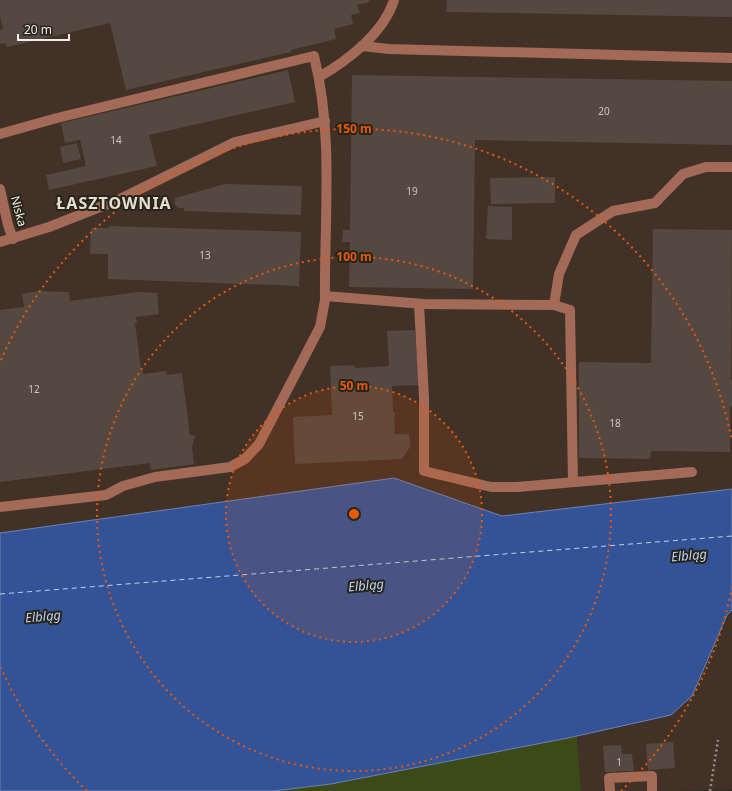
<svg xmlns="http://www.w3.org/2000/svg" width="732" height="791" viewBox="0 0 732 791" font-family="'Noto Sans',sans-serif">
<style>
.industrial{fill:#423127}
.green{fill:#3c4918}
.water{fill:#345396;stroke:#6d82af}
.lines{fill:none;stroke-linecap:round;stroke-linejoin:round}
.ferry{stroke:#bdd1f8;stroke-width:1;stroke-dasharray:5 4;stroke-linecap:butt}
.building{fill:#544840}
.path{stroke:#969389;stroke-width:2.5;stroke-dasharray:2 3;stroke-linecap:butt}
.minor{stroke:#a36a57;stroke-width:10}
.ring{fill:none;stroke:#e8590c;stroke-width:2;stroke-dasharray:2 4}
.labels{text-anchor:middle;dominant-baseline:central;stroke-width:4;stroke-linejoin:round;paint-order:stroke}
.number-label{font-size:10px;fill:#cac6be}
.street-label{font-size:12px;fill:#f2f0e8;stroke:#272418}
.water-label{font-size:13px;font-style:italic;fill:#bdd1f8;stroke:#272418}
.district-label{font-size:16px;font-weight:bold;letter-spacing:1px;fill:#e3dfd0;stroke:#272418}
.centre{fill:#e8590c;stroke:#272418;stroke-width:2}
.ring-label{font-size:12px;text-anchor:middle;font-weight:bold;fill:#e8590c;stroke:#272418;stroke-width:4;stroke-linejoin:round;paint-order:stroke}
</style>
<rect width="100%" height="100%" fill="#312e22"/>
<g class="industrial">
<path d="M0,0H732V489L502,516L394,478L0,533Z"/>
<path d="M732,610V789L679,791H581L577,736L671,715L727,615Z"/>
</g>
<path class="green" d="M577,736L581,791H274L331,784Z"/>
<path class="water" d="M394,478L502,516L732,489V610L727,615L692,696L671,715L568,738L331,784L274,791H0V533Z"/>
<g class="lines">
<path class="ferry" d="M0,594L732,536"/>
</g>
<g class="building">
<path d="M0,0H370L367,3L357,5L360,13L351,15L353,24L334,29L336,39L291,50V52L126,90L110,23L7,47L6,43L0,44V30L3,29L0,16Z"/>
<path d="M447,0H732V17L446,12Z"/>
<path d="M288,70L295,102L149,135L157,166L49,190L46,175L86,166L80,140L65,143L61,123Z"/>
<path d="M352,75L732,81V145L475,140L473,289L349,287L350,242H342L343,230H350Z"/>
<path d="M77,143L81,159L63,163L60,147Z"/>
<path d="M555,177V203L491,204L490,178Z"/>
<path d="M225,184L302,186L301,215L184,211V208H178L175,204V198Z"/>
<path d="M488,206L512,207V240L486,239Z"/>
<path d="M109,226L301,232L299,286L108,279V254H90L91,228H109Z"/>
<path d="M653,229L732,230L731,381H732V406H730V452L651,451L650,459L579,458V362L651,363Z"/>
<path d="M38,291L69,292L70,301L139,292L157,293L159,314L136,317L137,323H135L141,369H142L143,374L166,371L167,375L182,373L190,435L195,436L192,447L194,464L151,470L150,463L0,482V310L24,307L22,294Z"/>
<path d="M415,330L419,385L392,386L393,412H395L394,423H395L394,434H409L410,447L402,459L295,464L293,417L332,415L330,366L353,365L356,368L389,366L387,331Z"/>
<path d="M673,742L675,768L648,770L646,744Z"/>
<path d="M621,745L622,754H632L634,771L605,772L603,746Z"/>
</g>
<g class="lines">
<path class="path" d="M710,791L718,740"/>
<g class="minor">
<path d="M362,46L389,49L732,58"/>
<path d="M319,77C347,61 384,33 394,0"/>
<path d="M0,134L57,118L314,56C334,136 324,219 325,300L320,327L259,444L245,459L230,467L155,477L123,486L106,495L0,507"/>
<path d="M0,189L8,225L13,239"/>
<path d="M0,242L49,227L118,200L235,142L325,121"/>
<path d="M325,296L424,304L554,305L559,274L576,235L613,211L655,203L683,174L706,167H732"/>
<path d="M419,304L424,398V471L491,487H517L692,472"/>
<path d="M554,305L570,310L573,482"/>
<path d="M610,791L609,778L652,776V791"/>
</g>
</g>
<circle cx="354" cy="514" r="128" fill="#e8590c" fill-opacity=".12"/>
<g class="ring">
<circle cx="354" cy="514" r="128"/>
<circle cx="354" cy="514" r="257"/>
<path d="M732 587A385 385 0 0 1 621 791M87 791A385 385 0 0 1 1 668M1 360A385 385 0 0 1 732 441"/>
</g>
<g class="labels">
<g class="number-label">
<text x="604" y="111">20</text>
<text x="116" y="140">14</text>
<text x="412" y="191">19</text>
<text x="205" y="255">13</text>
<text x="34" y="389">12</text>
<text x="358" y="416">15</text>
<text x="615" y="423">18</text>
<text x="619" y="762">1</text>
</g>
<g class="street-label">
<text transform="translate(19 211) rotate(75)">Niska</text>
</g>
<g class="water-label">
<text transform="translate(689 555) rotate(-5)">Elbląg</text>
<text transform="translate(366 585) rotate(-5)">Elbląg</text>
<text transform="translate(43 616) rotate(-5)">Elbląg</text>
</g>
<g class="district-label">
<text x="114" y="203">ŁASZTOWNIA</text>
</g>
</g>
<circle cx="354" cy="514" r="6" class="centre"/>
<g class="ring-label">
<text x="354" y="133">150 m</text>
<text x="354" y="261">100 m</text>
<text x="354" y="390">50 m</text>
</g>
<path d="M18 34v6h51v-6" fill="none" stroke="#f2f0e8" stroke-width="2"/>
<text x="24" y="34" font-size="12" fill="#f2f0e8" stroke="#272418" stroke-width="3" paint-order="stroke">20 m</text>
</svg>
